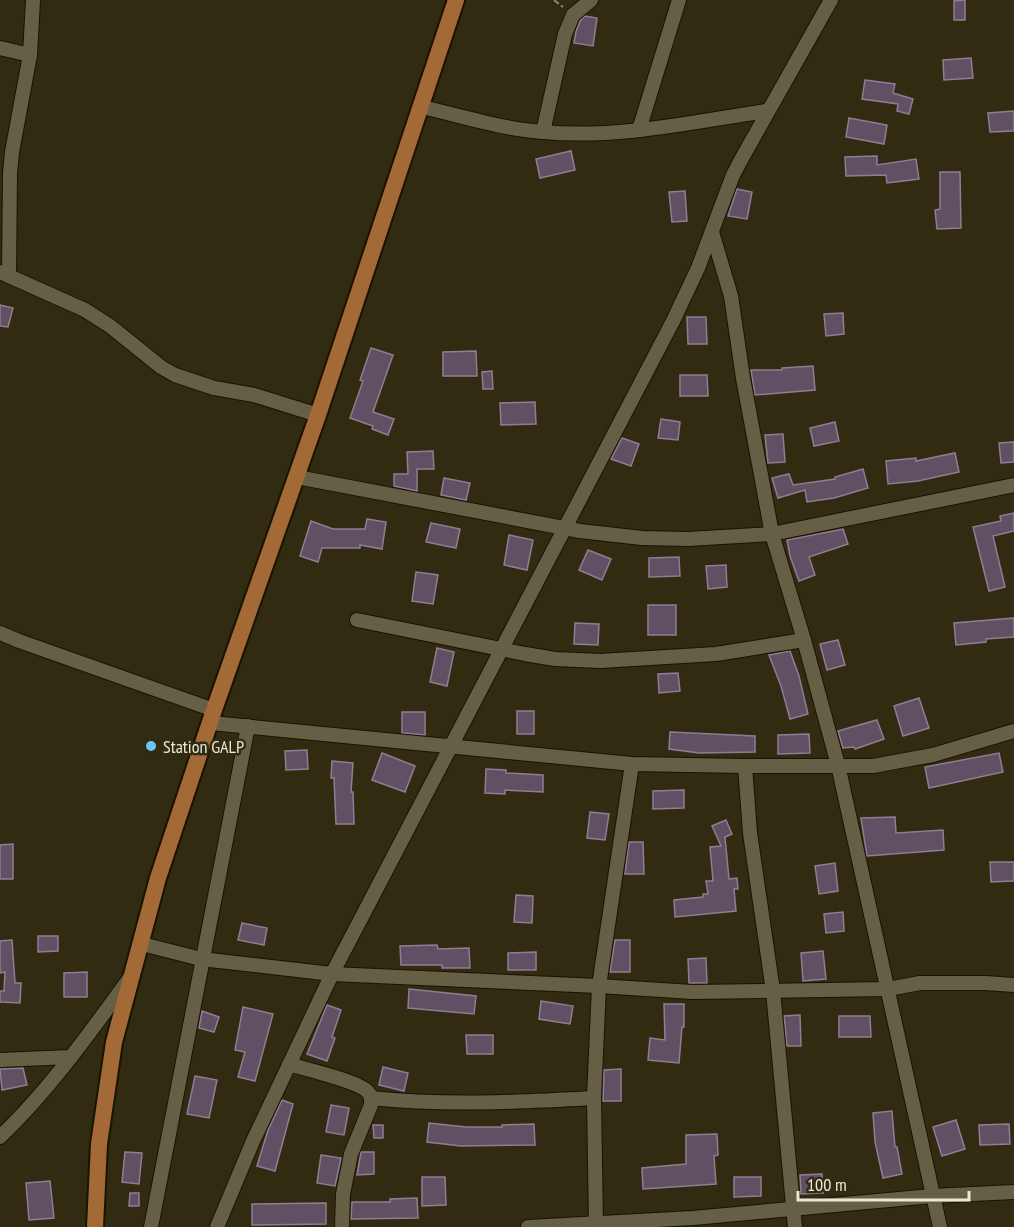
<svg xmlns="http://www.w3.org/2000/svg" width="1014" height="1227" viewBox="0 0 1014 1227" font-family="'PT Sans Narrow',sans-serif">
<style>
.building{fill:#614f64;stroke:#907d93;stroke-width:1.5}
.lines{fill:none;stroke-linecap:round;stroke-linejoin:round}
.minor-casing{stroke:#191400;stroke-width:16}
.major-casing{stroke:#191400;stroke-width:20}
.path{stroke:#8f8b77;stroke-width:2;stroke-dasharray:6 3;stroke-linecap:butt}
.minor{stroke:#656045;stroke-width:14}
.major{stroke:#a36937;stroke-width:16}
.poi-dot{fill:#6fc2f4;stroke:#312b12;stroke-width:2}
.labels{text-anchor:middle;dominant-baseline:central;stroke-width:5;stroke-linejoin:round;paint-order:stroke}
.poi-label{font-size:18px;fill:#ebe8d9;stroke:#312b12;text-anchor:start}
</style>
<rect width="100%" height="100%" fill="#312b12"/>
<g class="building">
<path d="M965,0V20H954V1Z"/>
<path d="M585,16L597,18L593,46L574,43L576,32L580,21Z"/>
<path d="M971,58L973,78L944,80L943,60Z"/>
<path d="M865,80L895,84L893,93L913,99L909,114L897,111L898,104L862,99Z"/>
<path d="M1014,111V131L990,132L988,113Z"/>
<path d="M849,118L887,125L884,144L846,137Z"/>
<path d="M571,151L575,170L540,178L536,159Z"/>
<path d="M877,156V165L916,159L919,179L887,183L886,175L846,176L845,157Z"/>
<path d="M940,172H960L961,228L937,229L935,210L940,209Z"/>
<path d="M737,189L752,192L747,219L728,216Z"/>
<path d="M685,191L687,221L672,222L669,192Z"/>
<path d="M0,305L13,308L8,327L0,326Z"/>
<path d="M843,313L844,334L826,336L824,314Z"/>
<path d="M687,317H706L707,344H688Z"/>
<path d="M371,348L393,355L373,412L394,419L388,435L372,429L373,426L350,418L363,381L360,380Z"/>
<path d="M476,351L477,376H443V352Z"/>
<path d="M813,366L815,390L755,395L751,370H782V368Z"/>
<path d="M492,371L493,389H483L482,372Z"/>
<path d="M680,375H707L708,396H680Z"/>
<path d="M535,402L536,424L501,425L500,403Z"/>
<path d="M661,419L680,422L678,440L658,438Z"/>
<path d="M835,422L839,441L814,446L810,428Z"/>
<path d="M783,434L785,462L768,463L765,435Z"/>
<path d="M622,438L639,444L631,466L611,459Z"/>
<path d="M1014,442V462L1001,463L999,443Z"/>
<path d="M433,451L434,469H417V491L394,486V474H408L407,452Z"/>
<path d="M955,453L959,472L918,481L888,484L886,461L916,458V461Z"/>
<path d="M863,469L868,488L834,498L807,502L805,490L778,498L772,478L789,474L793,485L835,479V477Z"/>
<path d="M444,478L470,483L466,500L441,495Z"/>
<path d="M1014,513V531L993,536L1005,587L989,591L973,527L1001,521L1000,516Z"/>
<path d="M367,519L386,522L382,549L360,545V548H322L318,562L300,556L311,521L333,529H365Z"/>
<path d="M431,523L460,529L456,548L426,542Z"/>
<path d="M843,529L848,544L809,557L815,575L799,581L790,556L787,540Z"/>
<path d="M509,535L533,540L527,570L504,565Z"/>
<path d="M588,550L611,559L602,580L579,570Z"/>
<path d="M679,557L680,576L649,577V558Z"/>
<path d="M726,565L727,587L708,589L706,566Z"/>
<path d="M416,572L438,575L433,604L412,601Z"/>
<rect x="648" y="605" width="28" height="30"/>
<path d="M1014,618V637L986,639V642L956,645L954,623Z"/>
<path d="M575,623L599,624L598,645L574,644Z"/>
<path d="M838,640L845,665L827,670L820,644Z"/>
<path d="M437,648L454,652L447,686L430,682Z"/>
<path d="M790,651L799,676L808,714L790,719L781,686L769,655Z"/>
<path d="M678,673L680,691L659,693L658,674Z"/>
<path d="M919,698L929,728L903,736L894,706Z"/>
<rect x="517" y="711" width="17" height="23"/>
<path d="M402,712H425V735L402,733Z"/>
<path d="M877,720L884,739L855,749L854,747L843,748L838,731Z"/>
<path d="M670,732L755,736V752L699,753L669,749Z"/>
<path d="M809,734L810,753L778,754V735Z"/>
<path d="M307,750L308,769L286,770L285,751Z"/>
<path d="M382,753L415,766L405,792L372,780Z"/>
<path d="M999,753L1003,772L929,788L925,767Z"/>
<path d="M332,761L353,763L351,792H353L354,824H336L334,778H331Z"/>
<path d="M486,769L506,770V773L543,775V792L505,790V794L485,793Z"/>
<path d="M684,790V808L653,809V791Z"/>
<path d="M590,812L609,814L605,840L587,838Z"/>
<path d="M895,817L896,833L943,830L944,850L867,856L861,818Z"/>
<path d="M726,820L732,834L725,837L729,879L737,878L738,889H734L736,911L675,917L674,900L703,897V894H708L706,881H713L710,847L721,846L712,826Z"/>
<path d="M629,842H643L644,874H625Z"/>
<path d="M13,844V879H0V845Z"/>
<path d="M990,862H1014V881L991,882Z"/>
<path d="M835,863L838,891L819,894L815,866Z"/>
<path d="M516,895L533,896L532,923L514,922Z"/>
<path d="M843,912L844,931L826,933L824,914Z"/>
<path d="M242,923L267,928L264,945L238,940Z"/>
<path d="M38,936H58V951L38,952Z"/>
<path d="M12,940L15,983H21L20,1003L0,1002V991H4L5,972L0,973V941Z"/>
<path d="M615,940H630V972H610Z"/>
<path d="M437,945L438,949L469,948L470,968H442V965H401L400,946Z"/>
<path d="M823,951L826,979L803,981L801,953Z"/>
<path d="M536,952V970H508V953Z"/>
<path d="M706,958L707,983H689L688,959Z"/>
<path d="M87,972V997H64V973Z"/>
<path d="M409,989L476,996L474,1014L408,1008Z"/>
<path d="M541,1001L573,1006L570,1024L539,1019Z"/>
<path d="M664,1004H684V1027H682L679,1063L648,1060L650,1038L665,1040Z"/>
<path d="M327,1005L341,1010L332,1037L335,1038L327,1061L307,1054Z"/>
<path d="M243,1007L273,1014L255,1081L238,1077L245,1052L235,1050Z"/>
<path d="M202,1011L219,1017L214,1032L199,1028Z"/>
<path d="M800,1015L801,1046H787L784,1016Z"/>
<path d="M839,1016H870L871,1037H839Z"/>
<path d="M466,1035H493V1054H467Z"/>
<path d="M383,1067L408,1073L404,1091L379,1085Z"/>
<path d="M23,1068L27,1085L2,1090L0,1069Z"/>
<path d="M621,1069V1101H603L604,1070Z"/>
<path d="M195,1076L217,1080L209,1118L187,1114Z"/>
<path d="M282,1100L293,1104L275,1171L257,1166L268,1130Z"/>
<path d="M331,1105L349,1108L344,1135L326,1132Z"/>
<path d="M892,1111L895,1147H897L902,1174L883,1178L875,1142L873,1113Z"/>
<path d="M956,1120L965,1149L942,1156L933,1127Z"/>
<path d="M429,1123L466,1127H502V1125L534,1124L535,1145L461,1146L427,1142Z"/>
<path d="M1009,1124L1010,1144L980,1145L979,1125Z"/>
<path d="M373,1125H383V1138H374Z"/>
<path d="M717,1134L718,1155L714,1156L716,1184L643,1189L642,1168L686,1164V1135Z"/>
<path d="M125,1152L142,1153L139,1184L122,1182Z"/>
<path d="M361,1152H374V1174L357,1175Z"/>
<path d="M321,1155L341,1158L335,1186L317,1183Z"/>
<path d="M822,1174L823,1193L801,1194L800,1175Z"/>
<path d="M422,1177H445L446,1205L422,1206Z"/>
<path d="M734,1177H761V1196L734,1197Z"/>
<path d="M50,1181L54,1218L29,1220L26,1183Z"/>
<path d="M130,1193H139V1206H129Z"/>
<path d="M417,1198L418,1218L351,1219L352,1202H390V1199Z"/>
<path d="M326,1203V1224L252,1225V1204Z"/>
</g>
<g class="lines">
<g class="minor-casing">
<g id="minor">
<path d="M0,48L30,55"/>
<path d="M422,107C462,116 502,129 543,132C617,139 693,122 766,111"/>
<path d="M639,130L679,0"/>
<path d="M543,132L565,34L573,15L591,0"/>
<path d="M712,232L731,296L743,378L772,534L804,640L838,765L940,1227"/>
<path d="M0,272L85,310L110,326L161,367L175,375L214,388L254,395L318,415"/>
<path d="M9,275L10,173L12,152L30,55L33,0"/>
<path d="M297,477L580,531L642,538L688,539L772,534L1014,485"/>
<path d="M357,620L525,654L555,659L600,661L716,654L804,640"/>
<path d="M0,633L19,641L214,710"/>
<path d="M211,723L632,764L745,766H873L933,755L1014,731"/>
<path d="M745,766L750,833L773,991L795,1227"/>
<path d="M142,944L201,959L332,974L599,986L692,992L888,989L920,983H985L1014,985"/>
<path d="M0,1060L71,1057"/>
<path d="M289,1064C304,1069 359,1081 368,1092C372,1096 371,1100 371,1105L351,1154L343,1194L342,1227"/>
<path d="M371,1098C446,1106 520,1102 594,1098"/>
<path d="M0,1137C49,1090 89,1034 129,979"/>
<path d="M151,1227L248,726"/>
<path d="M217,1227L253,1141L332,974L673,321L698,268L733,175L742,158L831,0"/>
<path d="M528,1227L693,1218L932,1196L1014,1192"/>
<path d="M596,1227L594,1098L599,986L632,764"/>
</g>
</g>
<g class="major-casing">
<path id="major" d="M95,1227L99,1144L114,1042L158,878L214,710L318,415L456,0"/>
</g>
<path class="path" d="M554,0L563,7"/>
<use href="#minor" class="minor"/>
<use href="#major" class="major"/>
</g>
<circle class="poi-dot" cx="151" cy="746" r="6"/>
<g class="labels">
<g class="poi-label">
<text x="163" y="746">Station GALP</text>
</g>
</g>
<path d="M798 1191v9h171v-9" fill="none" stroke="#ebe8d9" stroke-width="3"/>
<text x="807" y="1191" font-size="18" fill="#ebe8d9" stroke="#312b12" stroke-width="4.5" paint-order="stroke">100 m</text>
</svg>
